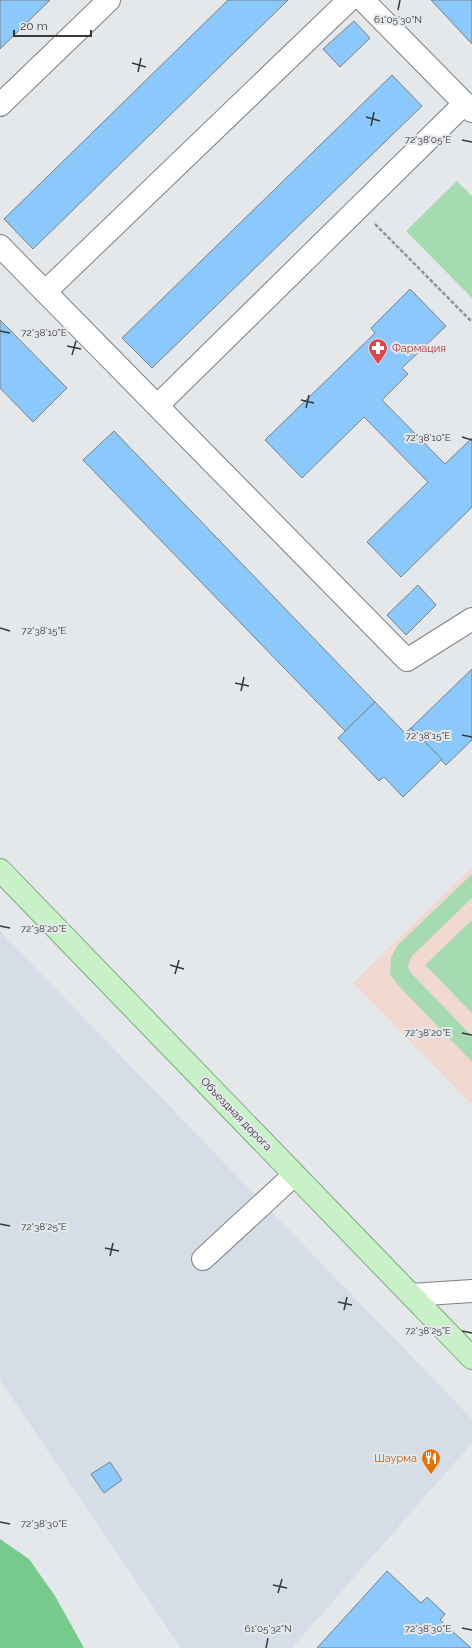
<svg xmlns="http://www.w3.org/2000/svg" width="472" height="1648" viewBox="0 0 472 1648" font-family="Raleway,sans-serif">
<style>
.built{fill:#d5dee6}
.education{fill:#f1d8d0}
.green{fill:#a6dbb2}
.forest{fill:#76ca8c}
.building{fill:#8bc8fc;stroke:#7e8082}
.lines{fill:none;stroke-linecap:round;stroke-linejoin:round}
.minor-casing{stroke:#7e8083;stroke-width:24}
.major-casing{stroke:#7daa7d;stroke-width:24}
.path{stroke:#929496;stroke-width:2.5;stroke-dasharray:4 2;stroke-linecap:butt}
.minor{stroke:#fff;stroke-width:22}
.major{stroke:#c8f1c7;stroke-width:22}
.ticks{fill:none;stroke:#373839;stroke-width:1.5}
.labels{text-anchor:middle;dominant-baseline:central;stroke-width:4;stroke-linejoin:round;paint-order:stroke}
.health-label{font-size:11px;fill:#be3a42;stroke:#e5e8eb;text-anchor:start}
.street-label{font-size:11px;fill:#373839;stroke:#e5e8eb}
.food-label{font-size:11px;fill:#c56008;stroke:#e5e8eb;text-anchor:end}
.ticks-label{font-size:10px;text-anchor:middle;fill:#373839;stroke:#e5e8eb;stroke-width:4;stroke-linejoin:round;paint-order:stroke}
</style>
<rect width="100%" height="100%" fill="#e5e8eb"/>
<path class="built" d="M0,931L472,1419V1443L292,1648H181L0,1380Z"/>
<path class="education" d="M472,867V1105L353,983Z"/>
<g class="green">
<path d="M457,181L472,196V298L406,231Z"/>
<path d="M472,874V898L412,956C408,963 406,966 412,974L472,1036V1062L398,985L390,974L391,958L398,945Z"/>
<path d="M472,920V1013L425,965Z"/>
</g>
<path class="forest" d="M0,1539L29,1559L55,1596L84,1648H0Z"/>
<g class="building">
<path d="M0,0H50L0,49Z"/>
<path d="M228,0H288L33,249L4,219Z"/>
<path d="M431,0H472V44Z"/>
<path d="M354,21L370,38L340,67L323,49Z"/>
<path d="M392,75L422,106L152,368L122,338Z"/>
<path d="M410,289L446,326L402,368L408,374L382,400L445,464L472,438V507L401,577L367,542L428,482L364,417L302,478L265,440L375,333L371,328Z"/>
<path d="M0,320L67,388L33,422L0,388Z"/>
<path d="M114,431L375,702L345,731L83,460Z"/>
<path d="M418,585L436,605L406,635L387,615Z"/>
<path d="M472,669V740L446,765L411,728Z"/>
<path d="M375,702L405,733L411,728L442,759L403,797L384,777L379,781L338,738Z"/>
<path d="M110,1462L122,1480L104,1493L91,1474Z"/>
<path d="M387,1571L421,1603L427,1597L445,1614L440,1620L471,1648H317Z"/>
</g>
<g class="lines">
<g class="minor-casing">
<g id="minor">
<path d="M363,0L472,111"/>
<path d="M0,105L109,0"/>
<path d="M0,246L407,660L472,619"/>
<path d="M45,292L349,0"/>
<path d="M158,405L465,103"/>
<path d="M203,1259L294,1175"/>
<path d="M411,1295L472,1291"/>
</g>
</g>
<g class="major-casing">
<path id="major" d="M0,870L472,1358"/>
</g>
<path class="path" d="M375,224L472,322"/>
<use href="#minor" class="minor"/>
<use href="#major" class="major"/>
</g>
<path class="ticks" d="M398,10L400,0M132,63L146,67M138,72L141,58M366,117L380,121M371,126L374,112M462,140L472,142M0,331L10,333M67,346L81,349M72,355L76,341M301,400L314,403M306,408L309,395M462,437L472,440M0,628L10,631M235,683L249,686M241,691L244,677M462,735L472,737M0,926L10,928M170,965L184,969M175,974L179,960M462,1033L472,1035M0,1224L10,1226M105,1248L119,1251M110,1256L113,1243M338,1302L352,1305M344,1310L347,1297M462,1331L472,1333M0,1522L10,1524M273,1585L287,1588M278,1593L282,1579M462,1628L472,1630M266,1648L268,1638"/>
<defs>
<g id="pharmacy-pin" transform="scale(1)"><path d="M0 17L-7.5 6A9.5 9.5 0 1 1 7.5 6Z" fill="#e0444e" stroke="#e5e8eb"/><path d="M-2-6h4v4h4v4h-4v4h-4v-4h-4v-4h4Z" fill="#fff"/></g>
<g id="restaurant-pin" transform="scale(1)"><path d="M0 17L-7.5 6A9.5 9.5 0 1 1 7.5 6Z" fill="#e8710a" stroke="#e5e8eb"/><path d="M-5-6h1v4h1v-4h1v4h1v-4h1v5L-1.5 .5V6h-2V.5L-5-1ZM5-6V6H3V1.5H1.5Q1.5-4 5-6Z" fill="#fff"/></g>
</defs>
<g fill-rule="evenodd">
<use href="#pharmacy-pin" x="378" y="348"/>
<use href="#restaurant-pin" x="431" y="1458"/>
</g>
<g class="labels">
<g class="health-label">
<text x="392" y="348">Фармация</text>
</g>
<g class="street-label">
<text transform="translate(236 1114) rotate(46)">Объездная дорога</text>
</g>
<g class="food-label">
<text x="417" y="1458">Шаурма</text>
</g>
</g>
<g class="ticks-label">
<text x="398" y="23">61°05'30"N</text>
<text x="428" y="143">72°38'05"E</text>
<text x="44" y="336">72°38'10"E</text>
<text x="428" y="441">72°38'10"E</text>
<text x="44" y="634">72°38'15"E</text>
<text x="428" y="739">72°38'15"E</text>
<text x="44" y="932">72°38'20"E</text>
<text x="428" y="1036">72°38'20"E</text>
<text x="44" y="1230">72°38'25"E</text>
<text x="428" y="1334">72°38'25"E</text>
<text x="44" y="1527">72°38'30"E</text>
<text x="428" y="1632">72°38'30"E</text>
<text x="268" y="1632">61°05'32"N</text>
</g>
<path d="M14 30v6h77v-6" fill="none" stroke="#373839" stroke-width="2"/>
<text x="20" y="30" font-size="12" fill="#373839" stroke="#e5e8eb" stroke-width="3" paint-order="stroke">20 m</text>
</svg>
